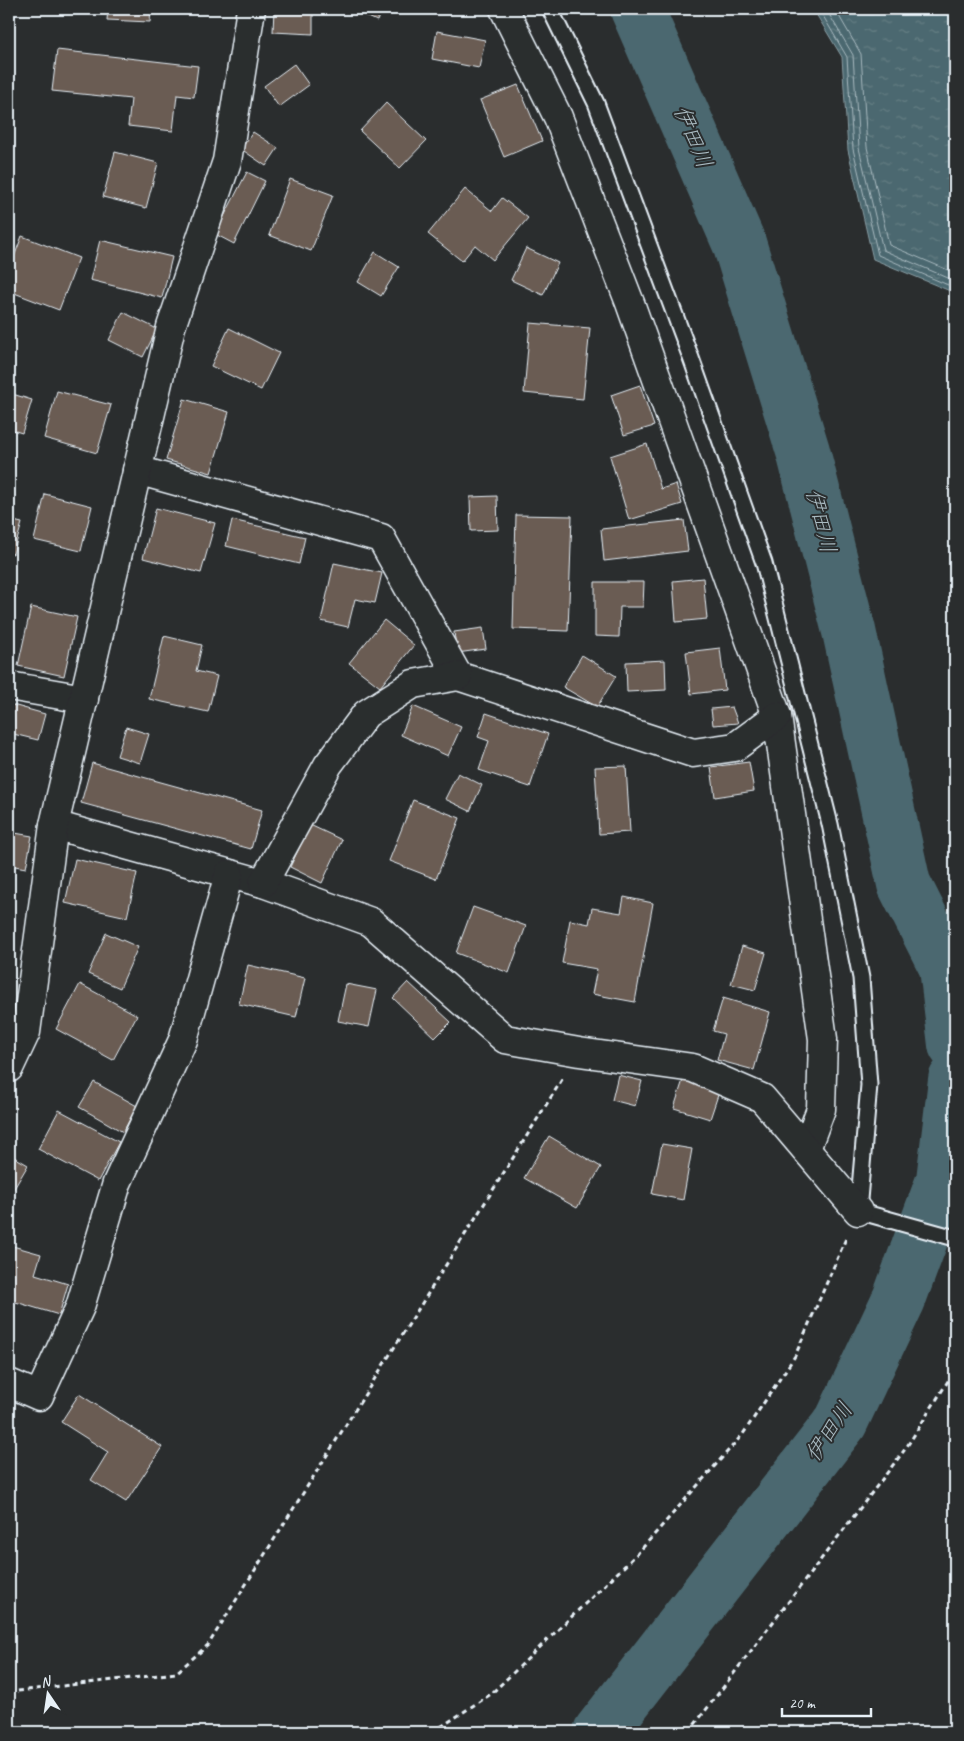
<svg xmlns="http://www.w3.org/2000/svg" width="964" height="1741" viewBox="0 0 964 1741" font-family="Caveat,'Klee One',sans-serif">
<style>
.water{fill:url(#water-ripples);stroke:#8a9fa6}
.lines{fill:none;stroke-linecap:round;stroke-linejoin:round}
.shore{stroke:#a9bac1;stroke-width:1}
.river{stroke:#4b686f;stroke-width:54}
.building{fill:#6b5c53;stroke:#e8f1f8}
.service-casing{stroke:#e8f1f8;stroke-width:19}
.minor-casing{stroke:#e8f1f8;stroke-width:31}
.path{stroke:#e8f1f8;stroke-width:3;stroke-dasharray:5 4;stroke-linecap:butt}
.service{stroke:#2a2d2e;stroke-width:15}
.minor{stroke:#2a2d2e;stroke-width:28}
.labels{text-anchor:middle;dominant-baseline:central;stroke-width:4;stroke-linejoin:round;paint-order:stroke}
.water-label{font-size:22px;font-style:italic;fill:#a9bac1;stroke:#2a2d2e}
</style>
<defs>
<pattern id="water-ripples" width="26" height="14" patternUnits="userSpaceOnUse" patternTransform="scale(1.25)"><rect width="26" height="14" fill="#4b686f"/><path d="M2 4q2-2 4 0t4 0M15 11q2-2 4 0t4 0" fill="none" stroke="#657e84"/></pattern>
</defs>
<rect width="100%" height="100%" fill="#2a2d2e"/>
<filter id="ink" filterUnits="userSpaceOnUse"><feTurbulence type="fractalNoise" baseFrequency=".02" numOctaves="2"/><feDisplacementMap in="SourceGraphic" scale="10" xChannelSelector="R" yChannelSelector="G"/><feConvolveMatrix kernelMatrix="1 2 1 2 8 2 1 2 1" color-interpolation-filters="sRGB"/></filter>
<g filter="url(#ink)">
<path class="water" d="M813,9H955V293L873,259L848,150L842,57Z"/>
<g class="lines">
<g class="shore">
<path d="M819,9L847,57L853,149L878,255L955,288"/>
<path d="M826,9L853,55L859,148L883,250L955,281"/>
<path d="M835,9L861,54L867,147L889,245L955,273"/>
</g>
<g class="river">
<path d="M637,9L739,243L803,451L849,631L904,884L946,967L955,1045"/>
<path d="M600,1732L841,1422L899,1299L943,1180L955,1080"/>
</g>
</g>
<g class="building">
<path d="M108,9H151L150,22L107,20Z"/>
<path d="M274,9H313V34L273,32Z"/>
<path d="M350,9H382L377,21Z"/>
<path d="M437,31L485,40L479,68L432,59Z"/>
<path d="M57,50L198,66L194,97L177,95L173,131L128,126L131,99L52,91Z"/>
<path d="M294,64L309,85L279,107L264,86Z"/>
<path d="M518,85L542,141L504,157L480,100Z"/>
<path d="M386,103L426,141L400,168L360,131Z"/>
<path d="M253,132L278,148L266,166L241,149Z"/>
<path d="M115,152L158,163L146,208L103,197Z"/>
<path d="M247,172L265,181L234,244L215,234Z"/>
<path d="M290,179L333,195L311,251L269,235Z"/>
<path d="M9,181L13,182L9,201Z"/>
<path d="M465,189L492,211L502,198L528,218L493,260L475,245L462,261L428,234Z"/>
<path d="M22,236L79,258L59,310L9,291V270Z"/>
<path d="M100,240L172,257L162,298L90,280Z"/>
<path d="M526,248L558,263L543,295L511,280Z"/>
<path d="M375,252L399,267L381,296L358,282Z"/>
<path d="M123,312L157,329L143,357L109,340Z"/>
<path d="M530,323L590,328L583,399L524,393Z"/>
<path d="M229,328L279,353L261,390L211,366Z"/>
<path d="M640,385L654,426L624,435L611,395Z"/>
<path d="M57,391L111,405L97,453L44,438Z"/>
<path d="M9,393L32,400L22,433L9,429Z"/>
<path d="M184,399L229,412L211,473L166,460Z"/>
<path d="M647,444L661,489L676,484L682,504L629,520L610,456Z"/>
<path d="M45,494L92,506L81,551L34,540Z"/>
<path d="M497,496L498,530L471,531L470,497Z"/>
<path d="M156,508L215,523L201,573L143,558Z"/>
<path d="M516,515L572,516L568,631L513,629Z"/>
<path d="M9,520L22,523L13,554L9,553Z"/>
<path d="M232,520L305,537L299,564L226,546Z"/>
<path d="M684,520L688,551L604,561L601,529Z"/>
<path d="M334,563L382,573L375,603L355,599L348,627L321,621Z"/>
<path d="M703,578L707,619L676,622L673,581Z"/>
<path d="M595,582H644L643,607H620L619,637L595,636Z"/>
<path d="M31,607L77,617L64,676L18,666Z"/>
<path d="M384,620L414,645L380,687L349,663Z"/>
<path d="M483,628L486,649L457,653L454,632Z"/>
<path d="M164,636L202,645L196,671L217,676L208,712L149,699Z"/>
<path d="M720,648L725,690L691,694L686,652Z"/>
<path d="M582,655L616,676L597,707L563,687Z"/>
<path d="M665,660L666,690L627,692L626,662Z"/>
<path d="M9,704L45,714L38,740L9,733Z"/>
<path d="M413,706L461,727L448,756L401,735Z"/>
<path d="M732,707L738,723L713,725L711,709Z"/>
<path d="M486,713L548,734L530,787L479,770L489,741L478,737Z"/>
<path d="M126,727L149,734L140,763L117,756Z"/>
<path d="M749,762L754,791L715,797L711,767Z"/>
<path d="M92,763L262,810L251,849L81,803Z"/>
<path d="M626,766L630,832L599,834L595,767Z"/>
<path d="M458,773L482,785L470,811L445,799Z"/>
<path d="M413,800L460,818L436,879L389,861Z"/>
<path d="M310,825L342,840L322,883L290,867Z"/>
<path d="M9,832L32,836L26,868L9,865Z"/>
<path d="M75,859L137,873L127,917L65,903Z"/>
<path d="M624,897L653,903L635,1002L592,994L597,969L562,963L570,920L589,924L592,908L621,913Z"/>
<path d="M473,907L526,926L509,973L456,953Z"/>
<path d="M106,933L138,947L120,988L88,974Z"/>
<path d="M742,946L766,953L755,990L731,984Z"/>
<path d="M248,965L305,978L296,1017L239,1004Z"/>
<path d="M408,982L451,1022L435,1038L393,998Z"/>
<path d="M80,984L137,1015L113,1060L56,1029Z"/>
<path d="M346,984L377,990L369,1027L338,1021Z"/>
<path d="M723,998L770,1012L754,1070L717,1060L724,1034L713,1031Z"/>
<path d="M618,1075L642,1081L635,1106L612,1100Z"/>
<path d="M683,1080L719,1092L710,1119L674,1108Z"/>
<path d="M94,1082L137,1106L123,1132L79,1107Z"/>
<path d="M59,1110L119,1142L98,1181L38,1149Z"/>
<path d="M549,1136L601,1167L577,1208L524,1178Z"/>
<path d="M662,1144L692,1149L683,1200L652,1194Z"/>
<path d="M9,1154L28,1165L9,1197Z"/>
<path d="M9,1245L41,1254L35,1274L68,1284L59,1315L9,1300Z"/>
<path d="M79,1394L162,1447L126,1502L91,1480L108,1452L61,1422Z"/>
</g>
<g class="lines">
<g class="service-casing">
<path id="service" d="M550,9L596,103L691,358L764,563L830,824L861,978L869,1085L858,1211L955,1238"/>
</g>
<g class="minor-casing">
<g id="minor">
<path d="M504,9L558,117L630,303L777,716L823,1039L821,1109L806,1149"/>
<path d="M137,470L381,538L458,676L693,753L735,747L777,716"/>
<path d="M9,686L84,699"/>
<path d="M54,825L263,883L371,922L505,1039L579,1052L693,1068L762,1098L858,1211"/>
<path d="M263,883L328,765L366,714L413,684L458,676"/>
<path d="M9,1068L26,1032L54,825L171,327L227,161L251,9"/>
<path d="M9,1383L39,1396L80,1307L117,1183L183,1040L229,874"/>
</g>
</g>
<g class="path">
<path d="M9,1692L176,1673L208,1645L563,1078"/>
<path d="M433,1732L491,1694L638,1553L743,1434L795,1356L847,1236"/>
<path d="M689,1732L906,1448L955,1370"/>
</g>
<use href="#service" class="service"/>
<use href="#minor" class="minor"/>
</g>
</g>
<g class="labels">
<g class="water-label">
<text transform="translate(693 137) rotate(67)">伊田川</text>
<text transform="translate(821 521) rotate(76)">伊田川</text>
<text transform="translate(829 1432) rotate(-56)">伊田川</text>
</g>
</g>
<rect width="964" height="1741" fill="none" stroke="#2a2d2e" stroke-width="30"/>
<rect x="15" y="15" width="934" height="1711" fill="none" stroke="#e8f1f8" stroke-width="2" filter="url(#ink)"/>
<g transform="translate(48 1694) rotate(347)" stroke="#2a2d2e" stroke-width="4" paint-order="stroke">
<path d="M0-4L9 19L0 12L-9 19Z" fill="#e8f1f8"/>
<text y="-8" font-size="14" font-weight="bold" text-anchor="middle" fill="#e8f1f8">N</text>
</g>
<path d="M782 1708v8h89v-8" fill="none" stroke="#e8f1f8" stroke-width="2.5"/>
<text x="789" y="1708" font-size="15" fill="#e8f1f8" stroke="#2a2d2e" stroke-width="4" paint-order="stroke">20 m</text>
</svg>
